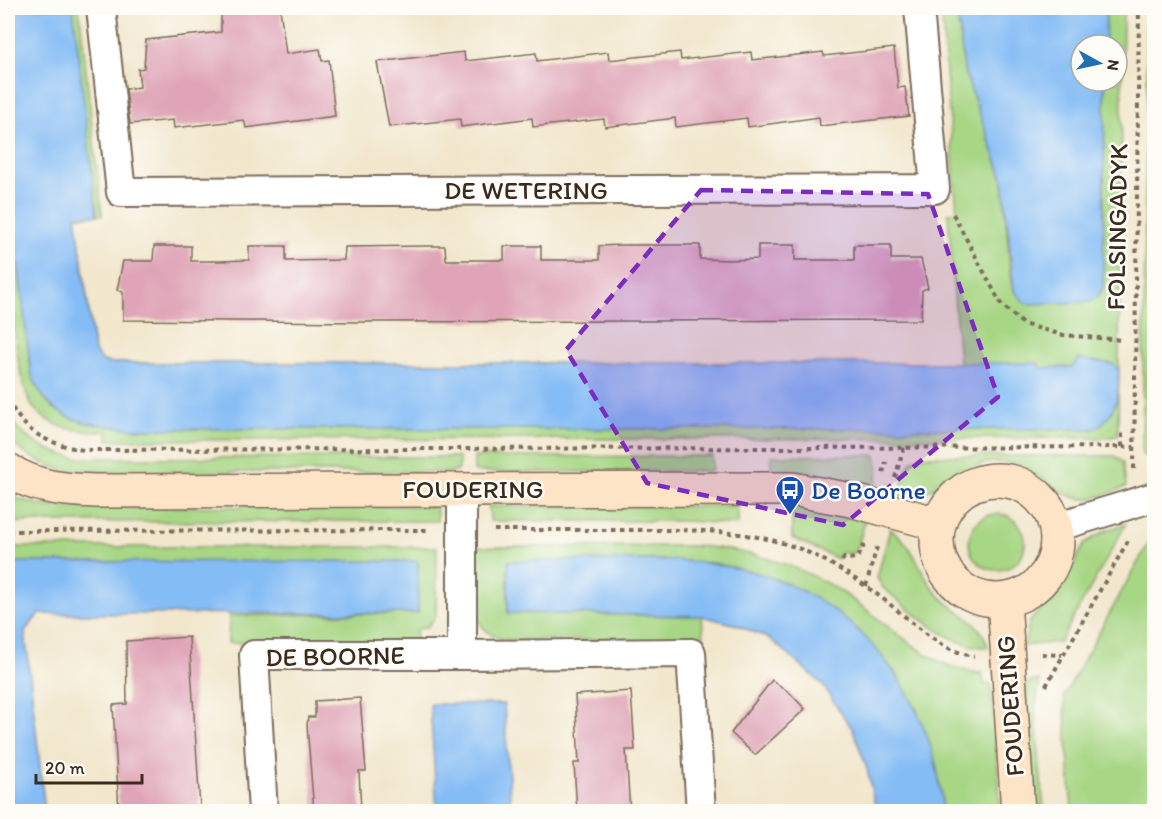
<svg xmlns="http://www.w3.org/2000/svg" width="1162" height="819" viewBox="0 0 1162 819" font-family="Itim,sans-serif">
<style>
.green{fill:#a7d684;stroke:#718051;stroke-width:1.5}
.water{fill:#84bcf5;stroke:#60738a;stroke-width:1.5}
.building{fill:#dfa4b7}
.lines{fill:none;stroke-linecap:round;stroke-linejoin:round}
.street-casing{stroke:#7b6c5b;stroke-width:32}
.secondary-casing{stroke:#7b6c5b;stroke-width:36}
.path{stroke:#7b6c5b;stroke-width:4;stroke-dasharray:4.5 4.5;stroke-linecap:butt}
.street{stroke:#fff;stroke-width:28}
.secondary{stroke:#fee4c6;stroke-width:33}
.marked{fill:#7b2cbf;fill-opacity:0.2;stroke:#7b2cbf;stroke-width:4.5;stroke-dasharray:12 8;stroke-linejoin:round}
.labels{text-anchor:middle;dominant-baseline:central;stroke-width:5;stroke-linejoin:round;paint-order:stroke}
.street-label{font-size:26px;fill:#3b2a1e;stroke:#fdfcf7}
.transit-label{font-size:26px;fill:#164399;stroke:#fdfcf7;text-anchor:start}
</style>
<rect width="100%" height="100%" fill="#fdfcf7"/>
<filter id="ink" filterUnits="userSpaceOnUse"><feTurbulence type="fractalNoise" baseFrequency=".0167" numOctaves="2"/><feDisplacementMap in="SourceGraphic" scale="12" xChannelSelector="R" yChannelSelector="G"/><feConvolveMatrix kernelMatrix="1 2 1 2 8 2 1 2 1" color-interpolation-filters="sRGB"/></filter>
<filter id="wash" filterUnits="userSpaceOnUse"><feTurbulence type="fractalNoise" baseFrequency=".008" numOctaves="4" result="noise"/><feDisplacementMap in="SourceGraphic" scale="24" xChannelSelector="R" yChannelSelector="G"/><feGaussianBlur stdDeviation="1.35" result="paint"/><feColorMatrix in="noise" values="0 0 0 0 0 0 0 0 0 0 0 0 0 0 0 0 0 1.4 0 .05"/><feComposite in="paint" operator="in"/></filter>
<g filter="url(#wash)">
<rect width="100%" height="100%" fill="#f2e7cd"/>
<g class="green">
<path d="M48,8H79L102,215L76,216L94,350L100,359L108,363H959L948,213L957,212L941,8H957L964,70L1003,179L1010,271L1014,291H1102L1105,81H1117V45H1105L1106,8H1123L1118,435L1110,438L108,440V432C80,432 51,430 33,407C0,359 8,99 8,27L54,372L959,369L109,370L93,361Z"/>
<path d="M1148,8H1154V455H1142Z"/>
<path d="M8,416C24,441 49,453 78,458L459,457V469L456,472H71C46,466 26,457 8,439Z"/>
<path d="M876,455L879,470L875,488L810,472L771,469V456Z"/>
<path d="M712,456V469L709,471L477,472L474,471V457Z"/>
<path d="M922,456H1115L1123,463L1126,487C1113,491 1099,498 1086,499C1056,500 1039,464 1002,462C957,460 941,499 899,495C903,481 905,460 922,456Z"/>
<path d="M8,496L49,507L437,506V521L8,522Z"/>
<path d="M489,506H734L738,507V525L688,521H490Z"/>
<path d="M798,506L865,521L857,550L850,554L842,552L838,559L792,538V507Z"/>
<circle cx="997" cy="542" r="28"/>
<path d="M1126,524L1060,642L1024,646L1030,621L1059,591L1085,543L1107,530Z"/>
<path d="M890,529C915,545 918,570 936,592C953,613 982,618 988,648C946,646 915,613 883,588L877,578Z"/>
<path d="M1154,533V811H1072L1064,696Z"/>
<path d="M700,546C746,551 789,561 830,585C879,612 926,671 982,673L984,684H991L1001,811H943L917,710L895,672L860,633L816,598L767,576L714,563L672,560L508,561V613L702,616L704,640H509C462,635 475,582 475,547Z"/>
<path d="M8,547H437L436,616L428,626L416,630V641L228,643L229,616L418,613L8,562Z"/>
<path d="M1040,680L1035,710L1044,812L1036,811L1026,683Z"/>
</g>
<g class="water">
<path d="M8,8H73L97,215L76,216L94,350L100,359L107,363H1038L1041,368L1072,367L1079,359L1113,364L1119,370C1119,396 1117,414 1095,429H136C87,423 50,426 31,373L8,178Z"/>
<path d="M957,8H1106L1105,45H1081V81H1105L1103,287L1099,295L1090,302L1026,304L1014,291L1003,179L964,70Z"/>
<path d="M672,560C704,562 736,566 767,576C868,609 936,707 943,811H876L867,769L853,730L821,683L770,639L737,625L702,616L508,613V561Z"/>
<path d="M418,561V613L39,614L25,631L45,811H8V562Z"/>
<path d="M430,704H504L511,811H437Z"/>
</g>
<g id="blocks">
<g class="building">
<path d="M221,8H280L286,54L320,49L322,61L329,60L335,116L246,128L244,120L174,128L173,120L130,124L126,89L140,87L138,69L144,68L146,40L221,32Z"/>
<path d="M894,48L898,88L905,87L909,116L820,126L819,117L748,127L747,118L676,127L675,118L605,127L604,119L533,127L532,118L461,127L460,119L389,127L377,62L464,52L465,61L536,53L537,61L608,52L609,60L680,52L681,60L751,52L752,60L823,52L824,56Z"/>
<path d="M623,245H700V259L729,260L758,259V245H795V260H854V245H891V259H921L928,288L922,290L921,320L362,322L123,320V292L117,290L123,261H153L154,246H191V261H220L249,260V246H286V261L344,260L345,247L427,246H445L446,260H504V246H541V260H599V246Z"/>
<path d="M189,637L200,807L119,811L113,705L127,704L126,641Z"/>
<path d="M772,680L790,693L805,709L755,755L731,733Z"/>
<path d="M631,691L635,750H626L630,812H577L574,763H579L575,695Z"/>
<path d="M360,698L366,771H359L361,812H314L307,725L308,717H315V701Z"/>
</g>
</g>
</g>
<g filter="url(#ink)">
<use href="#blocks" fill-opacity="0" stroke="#7b6c5b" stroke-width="1.5"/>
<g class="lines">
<g class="street-casing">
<g id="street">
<path d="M101,8L121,192L935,189L919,8"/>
<path d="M462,489V655L691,653L701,812"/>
<path d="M1056,527L1154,497"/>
<path d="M263,812L254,655H462"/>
</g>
</g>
<g class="secondary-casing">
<g id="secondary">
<path d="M8,470C36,488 64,490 96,491L792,489L851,500L938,524"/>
<circle cx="997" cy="540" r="60"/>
<path d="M1004,600L1018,812"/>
</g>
</g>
<g class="path">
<path d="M953,214L1001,304L1023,324L1063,335L1123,340"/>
<path d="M8,400C25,434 47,443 83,450L1134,447"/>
<path d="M1122,447V431"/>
<path d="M1134,469L1139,8"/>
<path d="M883,473L886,462"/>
<path d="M895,478L904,447"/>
<path d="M494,530C540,530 585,530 631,530C693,530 757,528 814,555C840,568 864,584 887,602C913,622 941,652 974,656"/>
<path d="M8,531L430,530"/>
<path d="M842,561L844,558C859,561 862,553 865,540"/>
<path d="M866,586L878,543"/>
<path d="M1154,604V603"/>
<path d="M1042,654L1062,655"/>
<path d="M1046,686L1129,539"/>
</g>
<use href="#street" class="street"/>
<use href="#secondary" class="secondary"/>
</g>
</g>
<path class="marked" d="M701,190L928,194L998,397L843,525L647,483L566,350Z"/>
<defs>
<g id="bus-pin" transform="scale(1.5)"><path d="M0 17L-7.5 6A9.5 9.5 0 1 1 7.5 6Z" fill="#1a4fb4" stroke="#fdfcf7"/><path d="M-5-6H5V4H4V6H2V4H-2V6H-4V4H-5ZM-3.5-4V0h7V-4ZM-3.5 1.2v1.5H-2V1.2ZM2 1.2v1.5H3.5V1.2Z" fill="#fff"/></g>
</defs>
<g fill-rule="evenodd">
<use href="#bus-pin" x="790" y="490"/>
</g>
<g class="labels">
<g class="street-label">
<text x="526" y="190">DE WETERING</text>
<text transform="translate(1117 227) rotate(-89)">FOLSINGADYK</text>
<text x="473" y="489">FOUDERING</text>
<text transform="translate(335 656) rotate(-1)">DE BOORNE</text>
<text transform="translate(1010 706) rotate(-94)">FOUDERING</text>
</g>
<g class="transit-label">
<text x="811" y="490">De Boorne</text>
</g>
</g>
<rect width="1162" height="819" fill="none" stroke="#fdfcf7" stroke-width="30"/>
<g transform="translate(1099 63) rotate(98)"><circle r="28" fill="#fdfcf7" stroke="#afa8a0" stroke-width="1.5"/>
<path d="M0-4.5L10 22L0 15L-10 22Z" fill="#1f6fb2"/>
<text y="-9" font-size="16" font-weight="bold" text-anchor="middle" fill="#3b2a1e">N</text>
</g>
<path d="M36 774v9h106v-9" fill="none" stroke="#3b2a1e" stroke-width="3"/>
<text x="45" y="774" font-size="18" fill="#3b2a1e" stroke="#fdfcf7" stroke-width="4.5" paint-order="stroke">20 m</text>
</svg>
